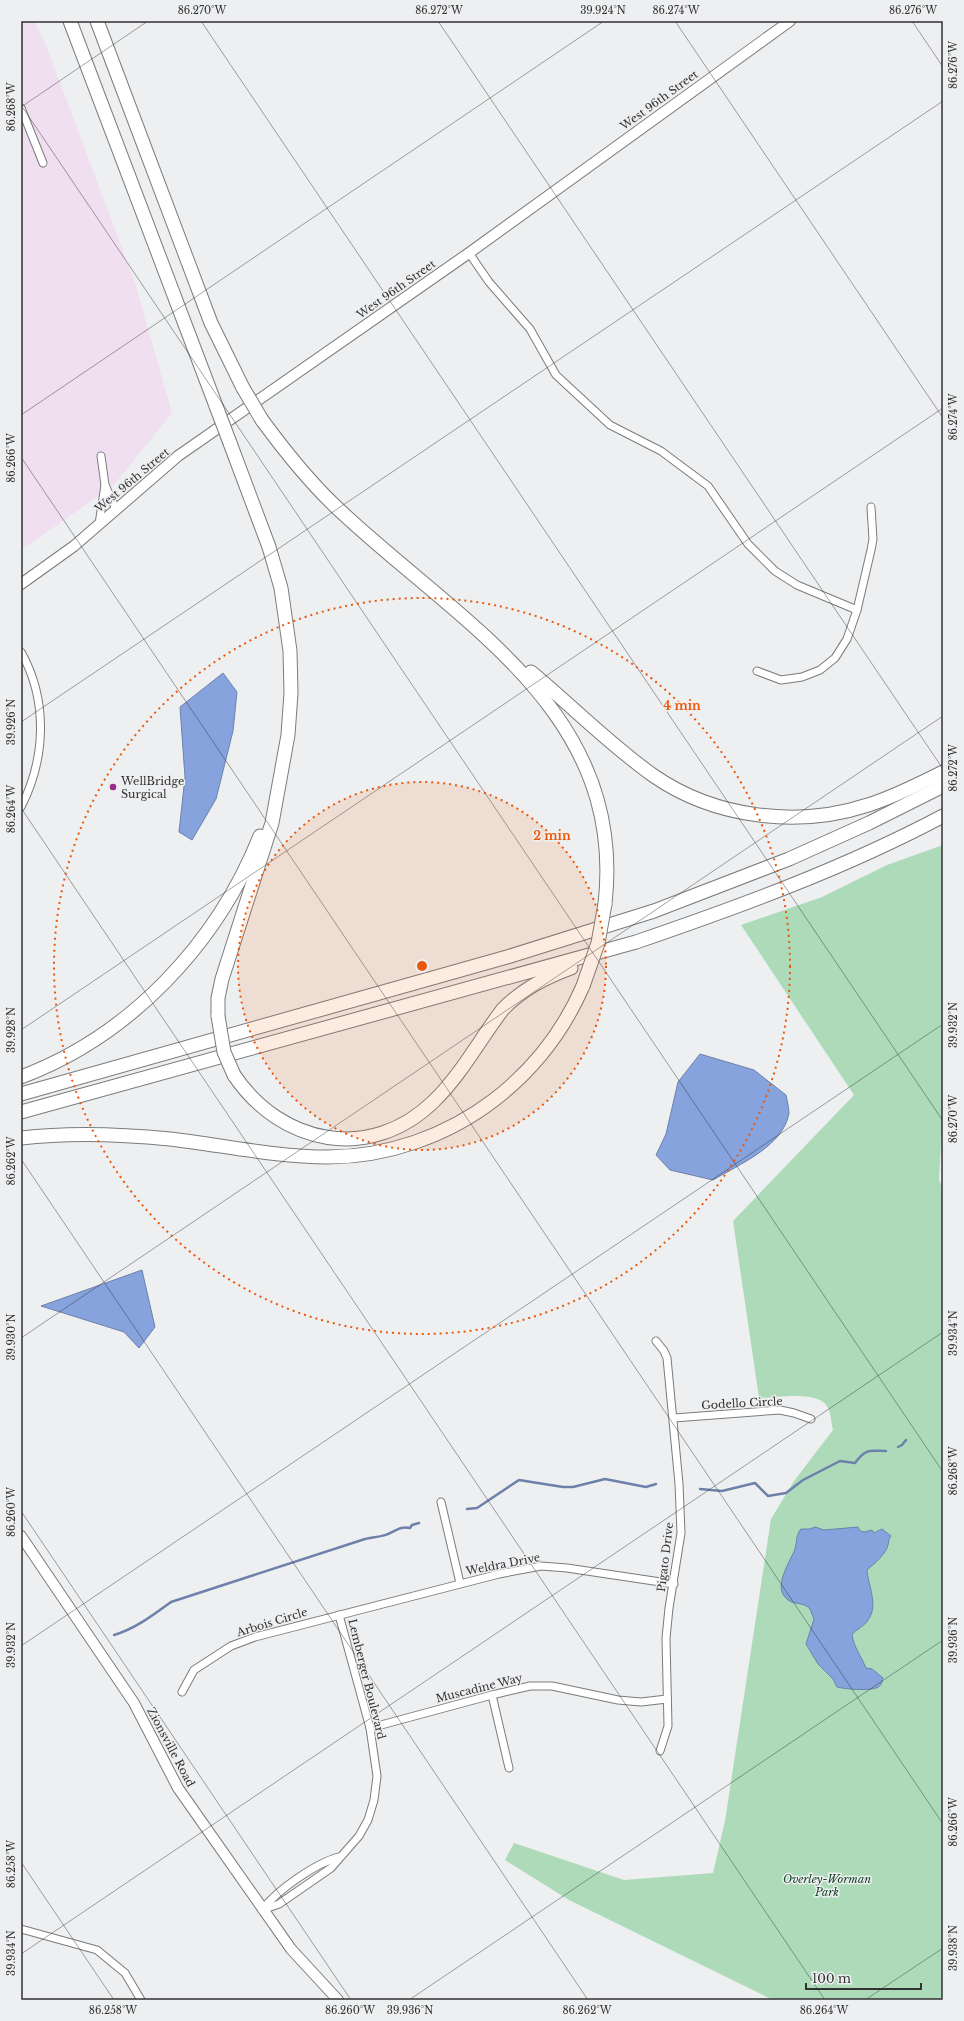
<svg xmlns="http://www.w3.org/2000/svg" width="964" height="2021" viewBox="0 0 964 2021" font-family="'Libre Baskerville',serif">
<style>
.industrial{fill:#f0dff1}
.green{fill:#addbba}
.water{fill:#86a3dd;stroke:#6d81aa}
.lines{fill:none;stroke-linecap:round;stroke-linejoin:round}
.stream{stroke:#6d81aa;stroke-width:2.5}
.minor-casing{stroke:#7a7b7c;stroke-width:9}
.secondary-casing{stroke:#7a7b7c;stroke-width:12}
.motorway-casing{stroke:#7a7b7c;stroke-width:15}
.minor{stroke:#fff;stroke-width:7}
.secondary{stroke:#fff;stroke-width:10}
.motorway{stroke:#fff;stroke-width:13}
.motorway-bridge-casing{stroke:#7a7b7c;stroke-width:15;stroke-linecap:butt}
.motorway-bridge{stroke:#fff;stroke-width:13}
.ticks{fill:none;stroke:#323233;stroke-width:1;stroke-opacity:0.45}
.ring{fill:none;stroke:#e8590c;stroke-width:2;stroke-dasharray:2 4}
.poi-dot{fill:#9a2987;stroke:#eeeff0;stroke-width:1.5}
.labels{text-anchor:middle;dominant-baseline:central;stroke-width:3;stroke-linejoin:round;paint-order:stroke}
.street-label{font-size:11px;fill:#323233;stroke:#eeeff0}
.poi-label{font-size:11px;fill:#323233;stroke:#eeeff0;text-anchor:start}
.park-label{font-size:11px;font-style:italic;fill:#124225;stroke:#eeeff0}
.centre{fill:#e8590c;stroke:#eeeff0;stroke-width:2}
.ring-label{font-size:12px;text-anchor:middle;font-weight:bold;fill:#e8590c;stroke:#eeeff0;stroke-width:3;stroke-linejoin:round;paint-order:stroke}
.neatline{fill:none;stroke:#323233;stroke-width:1.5}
.ticks-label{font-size:10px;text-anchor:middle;fill:#323233}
</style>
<rect width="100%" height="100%" fill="#eeeff0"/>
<path class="industrial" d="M21,21H34L46,45L135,283L172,413L113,486L21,550Z"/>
<path class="green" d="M943,845V1113L939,1179L943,1191V2000H773L569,1900L505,1860L514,1843L624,1880L713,1873L725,1821L771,1519L794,1481L833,1430C831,1422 831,1412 827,1406C816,1390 775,1398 759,1398L733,1221L854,1095L741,925L822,897L887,865Z"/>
<g class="water">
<path d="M223,673L237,692L233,731L216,799L192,840L179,832L185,777L180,707Z"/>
<path d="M700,1054L754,1070L786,1095C787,1100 789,1108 789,1113C784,1146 738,1165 713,1180L670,1170L656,1155L666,1134L678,1082Z"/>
<path d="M142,1270L155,1327L139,1348L124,1332L41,1306Z"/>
<path d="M815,1527L824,1530L858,1527L860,1531L864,1532L872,1530L874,1533L882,1529L891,1536C888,1540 889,1542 888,1545C886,1554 874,1564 867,1570C868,1586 879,1605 868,1620C865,1626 856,1629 852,1635C854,1647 861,1656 866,1668L872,1669L883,1678C882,1682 881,1687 876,1688C868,1691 844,1689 837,1687L833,1679L818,1664L806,1644L814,1619L810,1609C803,1601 793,1606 786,1598C773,1586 790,1562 795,1549C797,1542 796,1534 801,1529H810Z"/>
</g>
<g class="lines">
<g class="stream">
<path d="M898,1447L902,1445L906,1440"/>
<path d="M700,1489L722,1491L755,1483L768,1496L786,1493L803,1480L840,1461L855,1463C866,1448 869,1451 886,1451"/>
<path d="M467,1509L477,1508L519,1480L563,1487H573L605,1479L646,1487L656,1484"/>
<path d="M114,1635C135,1629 153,1615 171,1602L365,1539C372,1537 382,1537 388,1534C397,1530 401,1526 410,1528L412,1525L419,1523"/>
</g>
<g class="minor-casing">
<g id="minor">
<path d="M21,108L43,163"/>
<path d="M469,253L489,282L530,329L556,375L610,425L661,451L708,486L748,544L775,571L797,585L857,610"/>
<path d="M105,485L116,509"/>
<path d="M99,524L105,485L101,456"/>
<path d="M21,652C48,700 46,758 21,807"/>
<path d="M757,671L781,680L802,677L820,670L835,658L847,639L857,610L871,550L873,539L871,507"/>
<path d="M656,1341L664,1351L667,1358L679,1484L681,1533L669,1608L666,1638L668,1726L660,1751"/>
<path d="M674,1418L780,1410L794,1413L811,1419"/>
<path d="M441,1502L460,1583"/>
<path d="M182,1692L194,1670L231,1646L255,1637L499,1574L541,1566L567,1568L674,1584"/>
<path d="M492,1695L509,1768"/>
<path d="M370,1728L492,1695L530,1686H552L618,1700L641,1702L667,1699"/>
<path d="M262,1910L279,1904L331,1868L359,1836L368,1820L374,1800L377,1776L370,1728L339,1615"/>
<path d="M262,1910C277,1890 316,1863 339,1857"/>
<path d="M21,1929L97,1950L125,1973L141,2000"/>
</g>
</g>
<g class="secondary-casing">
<g id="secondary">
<path d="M21,584L74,546L178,456L469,253L790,21"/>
<path d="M21,1536L134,1703L178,1788L291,1949L338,2000"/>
</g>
</g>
<g class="motorway-casing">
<g id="motorway">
<path d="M70,21L216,406"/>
<path d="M97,21L211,323L243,388"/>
<path d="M262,420C284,450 307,479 334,505C455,621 627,708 605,904"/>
<path d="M531,672C572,706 610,745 654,776C715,818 798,828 868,805C894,797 919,784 943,772"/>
<path d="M218,1016V998L222,979L272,823L288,735L291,693L290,651L281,588L269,547L230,443"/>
<path d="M234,1075C281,1145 371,1163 434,1101C461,1075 480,1039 503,1009C523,989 544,978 571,968"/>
<path d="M21,1077C130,1036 217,944 260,836"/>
<path d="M21,1094L507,957L654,911L789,859L869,823L943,786"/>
<path d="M21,1112L636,942C741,906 845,868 943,816"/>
<path d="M21,1138C71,1132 120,1134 170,1139C222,1145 275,1157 328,1157C387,1157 447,1136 494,1100C533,1070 563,1032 583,986"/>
</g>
</g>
<use href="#minor" class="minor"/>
<use href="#secondary" class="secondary"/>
<use href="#motorway" class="motorway"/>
<g class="motorway-bridge-casing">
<g id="motorway-bridge">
<path d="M243,388L262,420"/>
<path d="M216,406L230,443"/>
<path d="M583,986L598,943L605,904"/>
<path d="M218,1016L224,1052L234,1075"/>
</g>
</g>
<use href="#motorway-bridge" class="motorway-bridge"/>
</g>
<path class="ticks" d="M201,21L943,1121M438,21L943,769M675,21L943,418M912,21L943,67M21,105L943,1472M21,107L148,21M21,415L604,21M21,457L943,1824M21,722L943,101M21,808L825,2000M21,1030L943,408M21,1159L588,2000M21,1338L943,716M21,1511L351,2000M21,1646L943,1024M21,1862L114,2000M21,1954L943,1332M409,2000L943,1640M865,2000L943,1948"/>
<circle cx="422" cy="966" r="184" fill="#e8590c" fill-opacity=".12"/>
<g class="ring">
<circle cx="422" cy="966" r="184"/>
<circle cx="422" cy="966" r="368"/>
</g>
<circle class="poi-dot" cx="113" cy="787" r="4"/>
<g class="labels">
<g class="street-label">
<text transform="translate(659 100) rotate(-36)">West 96th Street</text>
<text transform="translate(396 289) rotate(-35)">West 96th Street</text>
<text transform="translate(132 480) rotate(-40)">West 96th Street</text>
<text transform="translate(742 1403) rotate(-3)">Godello Circle</text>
<text transform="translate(665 1557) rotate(-83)">Pigato Drive</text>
<text transform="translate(503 1564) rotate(-11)">Weldra Drive</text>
<text transform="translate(272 1622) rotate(-17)">Arbois Circle</text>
<text transform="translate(367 1679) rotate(76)">Lemberger Boulevard</text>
<text transform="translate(479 1688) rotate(-14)">Muscadine Way</text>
<text transform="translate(171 1747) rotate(62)">Zionsville Road</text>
</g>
<g class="poi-label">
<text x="121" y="781">WellBridge<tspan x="121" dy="13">Surgical</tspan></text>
</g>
<g class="park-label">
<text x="827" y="1879">Overley-Worman<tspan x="827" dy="13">Park</tspan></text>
</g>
</g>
<circle cx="422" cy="966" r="6" class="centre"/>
<g class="ring-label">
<text x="682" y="710">4 min</text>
<text x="552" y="840">2 min</text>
</g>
<rect width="964" height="2021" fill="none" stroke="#eeeff0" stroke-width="44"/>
<path d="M806 1983v6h115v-6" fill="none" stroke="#323233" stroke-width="2"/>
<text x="812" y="1983" font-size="12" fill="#323233" stroke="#eeeff0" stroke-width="3" paint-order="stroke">100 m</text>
<rect x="22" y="22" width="920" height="1977" class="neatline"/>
<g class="ticks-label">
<text x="202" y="14">86.270°W</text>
<text x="439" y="14">86.272°W</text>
<text x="603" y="14">39.924°N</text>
<text x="676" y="14">86.274°W</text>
<text x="913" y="14">86.276°W</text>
<text transform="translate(953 65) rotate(-90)" y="4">86.276°W</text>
<text transform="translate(11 107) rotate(-90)" y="4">86.268°W</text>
<text transform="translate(953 417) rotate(-90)" y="4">86.274°W</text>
<text transform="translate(11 458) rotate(-90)" y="4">86.266°W</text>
<text transform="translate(11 722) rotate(-90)" y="4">39.926°N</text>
<text transform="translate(953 768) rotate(-90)" y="4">86.272°W</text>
<text transform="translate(11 809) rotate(-90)" y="4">86.264°W</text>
<text transform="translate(953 1025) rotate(-90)" y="4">39.932°N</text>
<text transform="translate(11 1030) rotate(-90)" y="4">39.928°N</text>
<text transform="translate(953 1119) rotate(-90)" y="4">86.270°W</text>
<text transform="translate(11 1161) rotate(-90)" y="4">86.262°W</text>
<text transform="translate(953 1333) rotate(-90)" y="4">39.934°N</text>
<text transform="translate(11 1337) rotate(-90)" y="4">39.930°N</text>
<text transform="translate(953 1471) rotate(-90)" y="4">86.268°W</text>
<text transform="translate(11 1512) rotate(-90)" y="4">86.260°W</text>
<text transform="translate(953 1640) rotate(-90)" y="4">39.936°N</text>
<text transform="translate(11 1645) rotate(-90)" y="4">39.932°N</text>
<text transform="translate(953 1822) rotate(-90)" y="4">86.266°W</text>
<text transform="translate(11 1864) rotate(-90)" y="4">86.258°W</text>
<text transform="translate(953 1948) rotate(-90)" y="4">39.938°N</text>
<text transform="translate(11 1953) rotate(-90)" y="4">39.934°N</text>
<text x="113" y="2014">86.258°W</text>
<text x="350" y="2014">86.260°W</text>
<text x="410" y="2014">39.936°N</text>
<text x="587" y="2014">86.262°W</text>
<text x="824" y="2014">86.264°W</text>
</g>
</svg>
